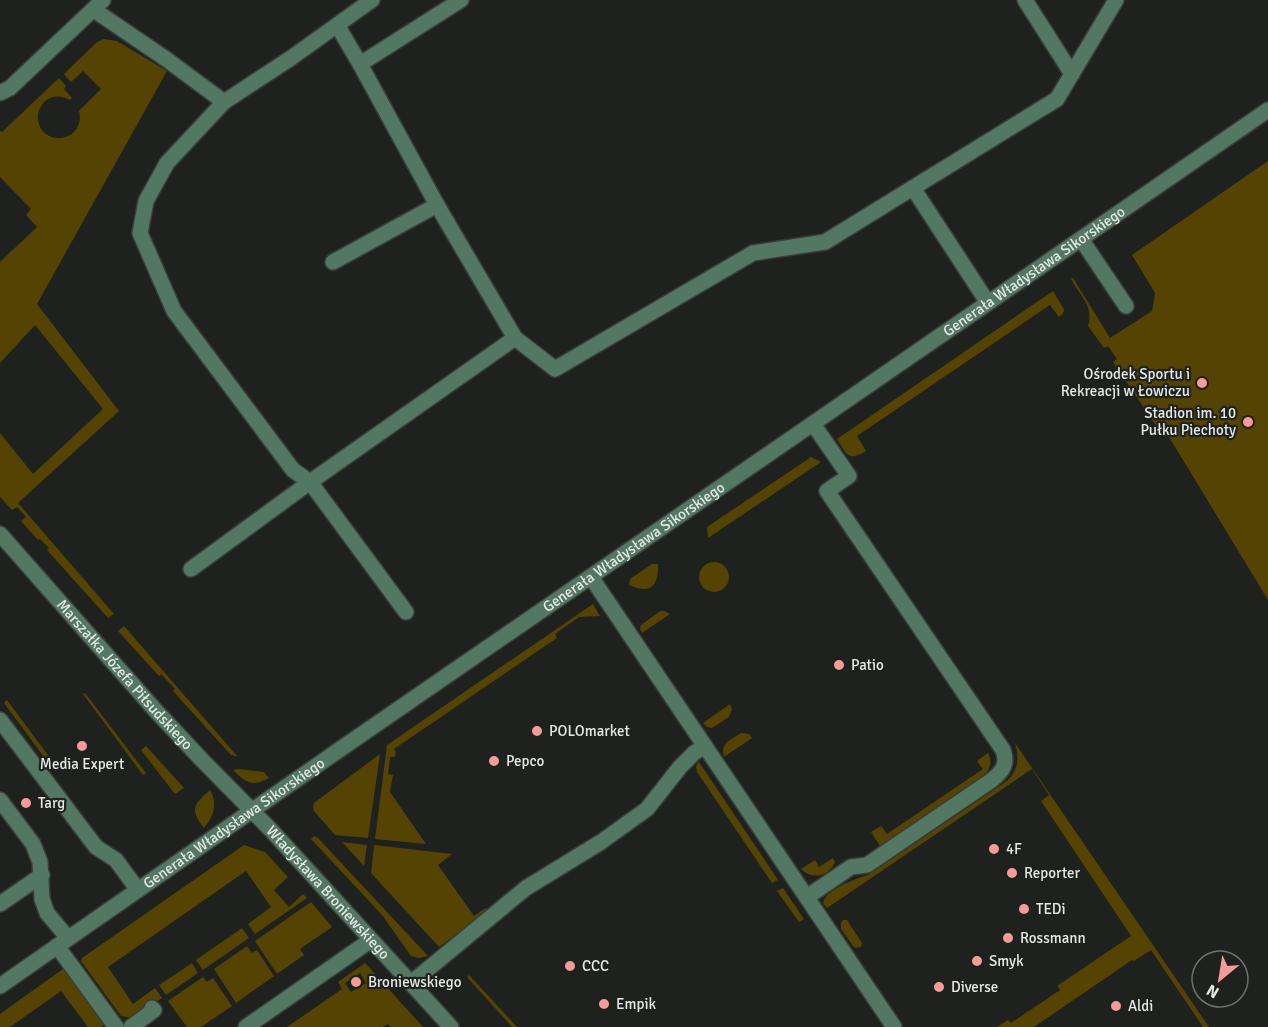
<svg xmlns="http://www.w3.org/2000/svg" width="1268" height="1027" viewBox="0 0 1268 1027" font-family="Signika,sans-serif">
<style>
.green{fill:#554304;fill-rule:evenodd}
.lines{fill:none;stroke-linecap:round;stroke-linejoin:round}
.minor-casing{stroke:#3a3d39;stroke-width:18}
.minor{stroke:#527762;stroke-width:15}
.poi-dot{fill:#f59b98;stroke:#1e211d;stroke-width:2}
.labels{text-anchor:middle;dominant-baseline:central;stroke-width:4.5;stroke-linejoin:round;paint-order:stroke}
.street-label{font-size:15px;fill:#e6e8e5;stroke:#1e211d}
.poi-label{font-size:15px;fill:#e6e8e5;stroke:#1e211d;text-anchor:start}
</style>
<rect width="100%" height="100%" fill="#1e211d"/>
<g class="green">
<path d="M104,39L117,41L167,71L37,304L119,411L18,503L114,614L108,618L47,550L49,548L40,539L38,540L21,521L26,517L17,507L12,510L0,497V433L33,474L103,409L35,325L0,363V262L37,227L26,215L31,209L0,177V131L2,132L59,78L66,86L64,89L72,98L70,100C61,95 52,95 44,102C40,107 37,113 38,120C42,148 86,142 79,111L101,89L83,71L71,82L64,74L97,42Z"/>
<path d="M1268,161V600L1163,427L1159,430L1113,362L1117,359L1108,346L1104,348L1088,326C1094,305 1080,296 1071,279L1073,278L1110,338L1152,311L1155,293L1132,255Z"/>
<path d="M1053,291L1064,309C1064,313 1062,315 1059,317L1050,305L857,436L866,451C848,462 847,455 837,439Z"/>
<path d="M811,457L821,462L708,538L707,527Z"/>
<circle cx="714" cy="577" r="15"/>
<path d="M652,564H658C659,586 650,595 629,585L630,579Z"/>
<path d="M593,604L600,616L579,617L555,634L557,638L394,749L396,752L395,757H390L388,774L393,775L390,792L426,844L375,839L387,745Z"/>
<path d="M660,611H664L670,614L642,633L640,629L641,625Z"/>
<path d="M124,626L238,757L231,755L173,691L175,689L161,674L159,676L118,631Z"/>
<path d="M85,693L146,773L143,775L83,694Z"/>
<path d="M7,700L50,758L47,761L4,703Z"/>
<path d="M730,704L732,709L729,717L712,728L707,727L703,723Z"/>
<path d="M741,733L749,734L752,738L724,757C720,742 731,740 741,733Z"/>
<path d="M1015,743L1209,1027H1203L1151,950L1134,961L1132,960L1034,1027H997L1008,1020L1011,1023L1060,990L1057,986L1131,936L1041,801L1049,795L1032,769L827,908L823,903C826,889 855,879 868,875L1007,781C1019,769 1019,758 1015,743Z"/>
<path d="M146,746L184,788L175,794L141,750Z"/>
<path d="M988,753C993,762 990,770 983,776L880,846L871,832L881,826L887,834L983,769L977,761Z"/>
<path d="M380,754L368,838L335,835L314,811L313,808L314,803Z"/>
<path d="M699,762L778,880L772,883L697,772L696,766Z"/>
<path d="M238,769L264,772L269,778C252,788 245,782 233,770Z"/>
<path d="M210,790C218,804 214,816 204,828C189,808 194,805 210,790Z"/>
<path d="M314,836L318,838L428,956L419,958L411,956L382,915L370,902L311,839Z"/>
<path d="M342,842L367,845L364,866Z"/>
<path d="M244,845L265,852L288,877L274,890L289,907L303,894L307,898L255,934L248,924L271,907L246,871L108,967L133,1004L155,988L162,998L132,1018L121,1016L81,961L82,958Z"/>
<path d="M374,845L452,854L438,865L474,916L486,908L488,911L439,947L371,873Z"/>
<path d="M833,858L835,862C829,877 812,880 801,869L815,860L819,867Z"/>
<path d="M783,888L804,919L799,922L777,891Z"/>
<path d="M311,902L332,927L300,949L304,955L277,974L255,941Z"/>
<path d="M843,920H847L862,943L861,947L856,948L853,946L841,929V923Z"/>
<path d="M242,928L249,938L203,970L196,960Z"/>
<path d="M247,946L252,953L257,950L274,976L236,1003L214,969Z"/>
<path d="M192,963L198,973L166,995L159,985Z"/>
<path d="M365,963L423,1027H391L388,1024L383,1027H287L342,989L338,982ZM360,973L366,983L351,992L345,983Z"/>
<path d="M67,966L108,1022L101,1027H88L61,991L10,1027H0V1014Z"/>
<path d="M469,975L517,1027H512L467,977Z"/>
<path d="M203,977L207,982L213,978L232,1006L201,1027H187L168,1001Z"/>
</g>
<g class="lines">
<g class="minor-casing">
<g id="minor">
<path d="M372,0L291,58L224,102L167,163L146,201L140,233L174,311L293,470L310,482L406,612"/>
<path d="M1025,0L1072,74"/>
<path d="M94,10L166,59L224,102"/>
<path d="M337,25L360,64L437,205L515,338L555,369L753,253L825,242L1057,99L1116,0"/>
<path d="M360,64L461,0"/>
<path d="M0,93L10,88L103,0"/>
<path d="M913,188L988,303"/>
<path d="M1081,239L1126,306"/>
<path d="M333,262L437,205"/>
<path id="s1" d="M0,534L156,711L202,760L271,830L451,1027"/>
<path d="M191,569L310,482L515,338"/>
<path d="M591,577L894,1027"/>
<path d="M0,720L96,847L116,860L138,890"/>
<path d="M0,800L33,844L40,862L42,899L47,913L68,938"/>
<path d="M807,897L851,867L867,865L992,780C1003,771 1008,764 1003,750L827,491L849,476L813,424"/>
<path d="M0,904L42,875"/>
<path d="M57,946L116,1027"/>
<path d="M411,983L526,888L601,842L647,809L680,767L694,753L705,746"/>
<path id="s2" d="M0,986L339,750L1268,110"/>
<path d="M131,1027L154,1010L152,1008"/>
<path d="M246,1027L371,940"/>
</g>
</g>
<use href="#minor" class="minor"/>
</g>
<g class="poi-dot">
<circle cx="1202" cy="383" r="6"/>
<circle cx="1248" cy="422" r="6"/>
<circle cx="839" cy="665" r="6"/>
<circle cx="537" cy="731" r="6"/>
<circle cx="82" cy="746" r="6"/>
<circle cx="494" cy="761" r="6"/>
<circle cx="26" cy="803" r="6"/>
<circle cx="994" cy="849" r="6"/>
<circle cx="1012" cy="873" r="6"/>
<circle cx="1024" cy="909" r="6"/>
<circle cx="1008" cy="938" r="6"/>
<circle cx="977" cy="961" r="6"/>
<circle cx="570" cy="966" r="6"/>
<circle cx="356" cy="982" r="6"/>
<circle cx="939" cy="987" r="6"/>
<circle cx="604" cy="1004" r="6"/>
<circle cx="1116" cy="1006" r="6"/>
</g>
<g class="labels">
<g class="street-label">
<text stroke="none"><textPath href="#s2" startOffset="1257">Generała Władysława Sikorskiego</textPath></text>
<text stroke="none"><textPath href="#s2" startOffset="771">Generała Władysława Sikorskiego</textPath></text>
<text stroke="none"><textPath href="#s1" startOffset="188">Marszałka Józefa Piłsudskiego</textPath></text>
<text stroke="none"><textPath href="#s2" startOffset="285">Generała Władysława Sikorskiego</textPath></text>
<text stroke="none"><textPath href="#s1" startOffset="486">Władysława Broniewskiego</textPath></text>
</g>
<g class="poi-label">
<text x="1190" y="374" text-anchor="end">Ośrodek Sportu i<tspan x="1190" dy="17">Rekreacji w Łowiczu</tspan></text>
<text x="1236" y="413" text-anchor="end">Stadion im. 10<tspan x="1236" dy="17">Pułku Piechoty</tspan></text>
<text x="851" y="665">Patio</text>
<text x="549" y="731">POLOmarket</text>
<text x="506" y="761">Pepco</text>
<text x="82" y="764" text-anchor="middle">Media Expert</text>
<text x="38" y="803">Targ</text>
<text x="1006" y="849">4F</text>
<text x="1024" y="873">Reporter</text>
<text x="1036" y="909">TEDi</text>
<text x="1020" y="938">Rossmann</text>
<text x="989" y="961">Smyk</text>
<text x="582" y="966">CCC</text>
<text x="368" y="982">Broniewskiego</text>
<text x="951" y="987">Diverse</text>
<text x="616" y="1004">Empik</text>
<text x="1128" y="1006">Aldi</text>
</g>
</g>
<g transform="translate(1220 979) rotate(210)"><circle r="28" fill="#1e211d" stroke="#6e716d" stroke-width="1.5"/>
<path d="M0-4.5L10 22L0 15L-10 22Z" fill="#f59b98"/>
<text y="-9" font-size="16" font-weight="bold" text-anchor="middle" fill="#e6e8e5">N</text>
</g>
</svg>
